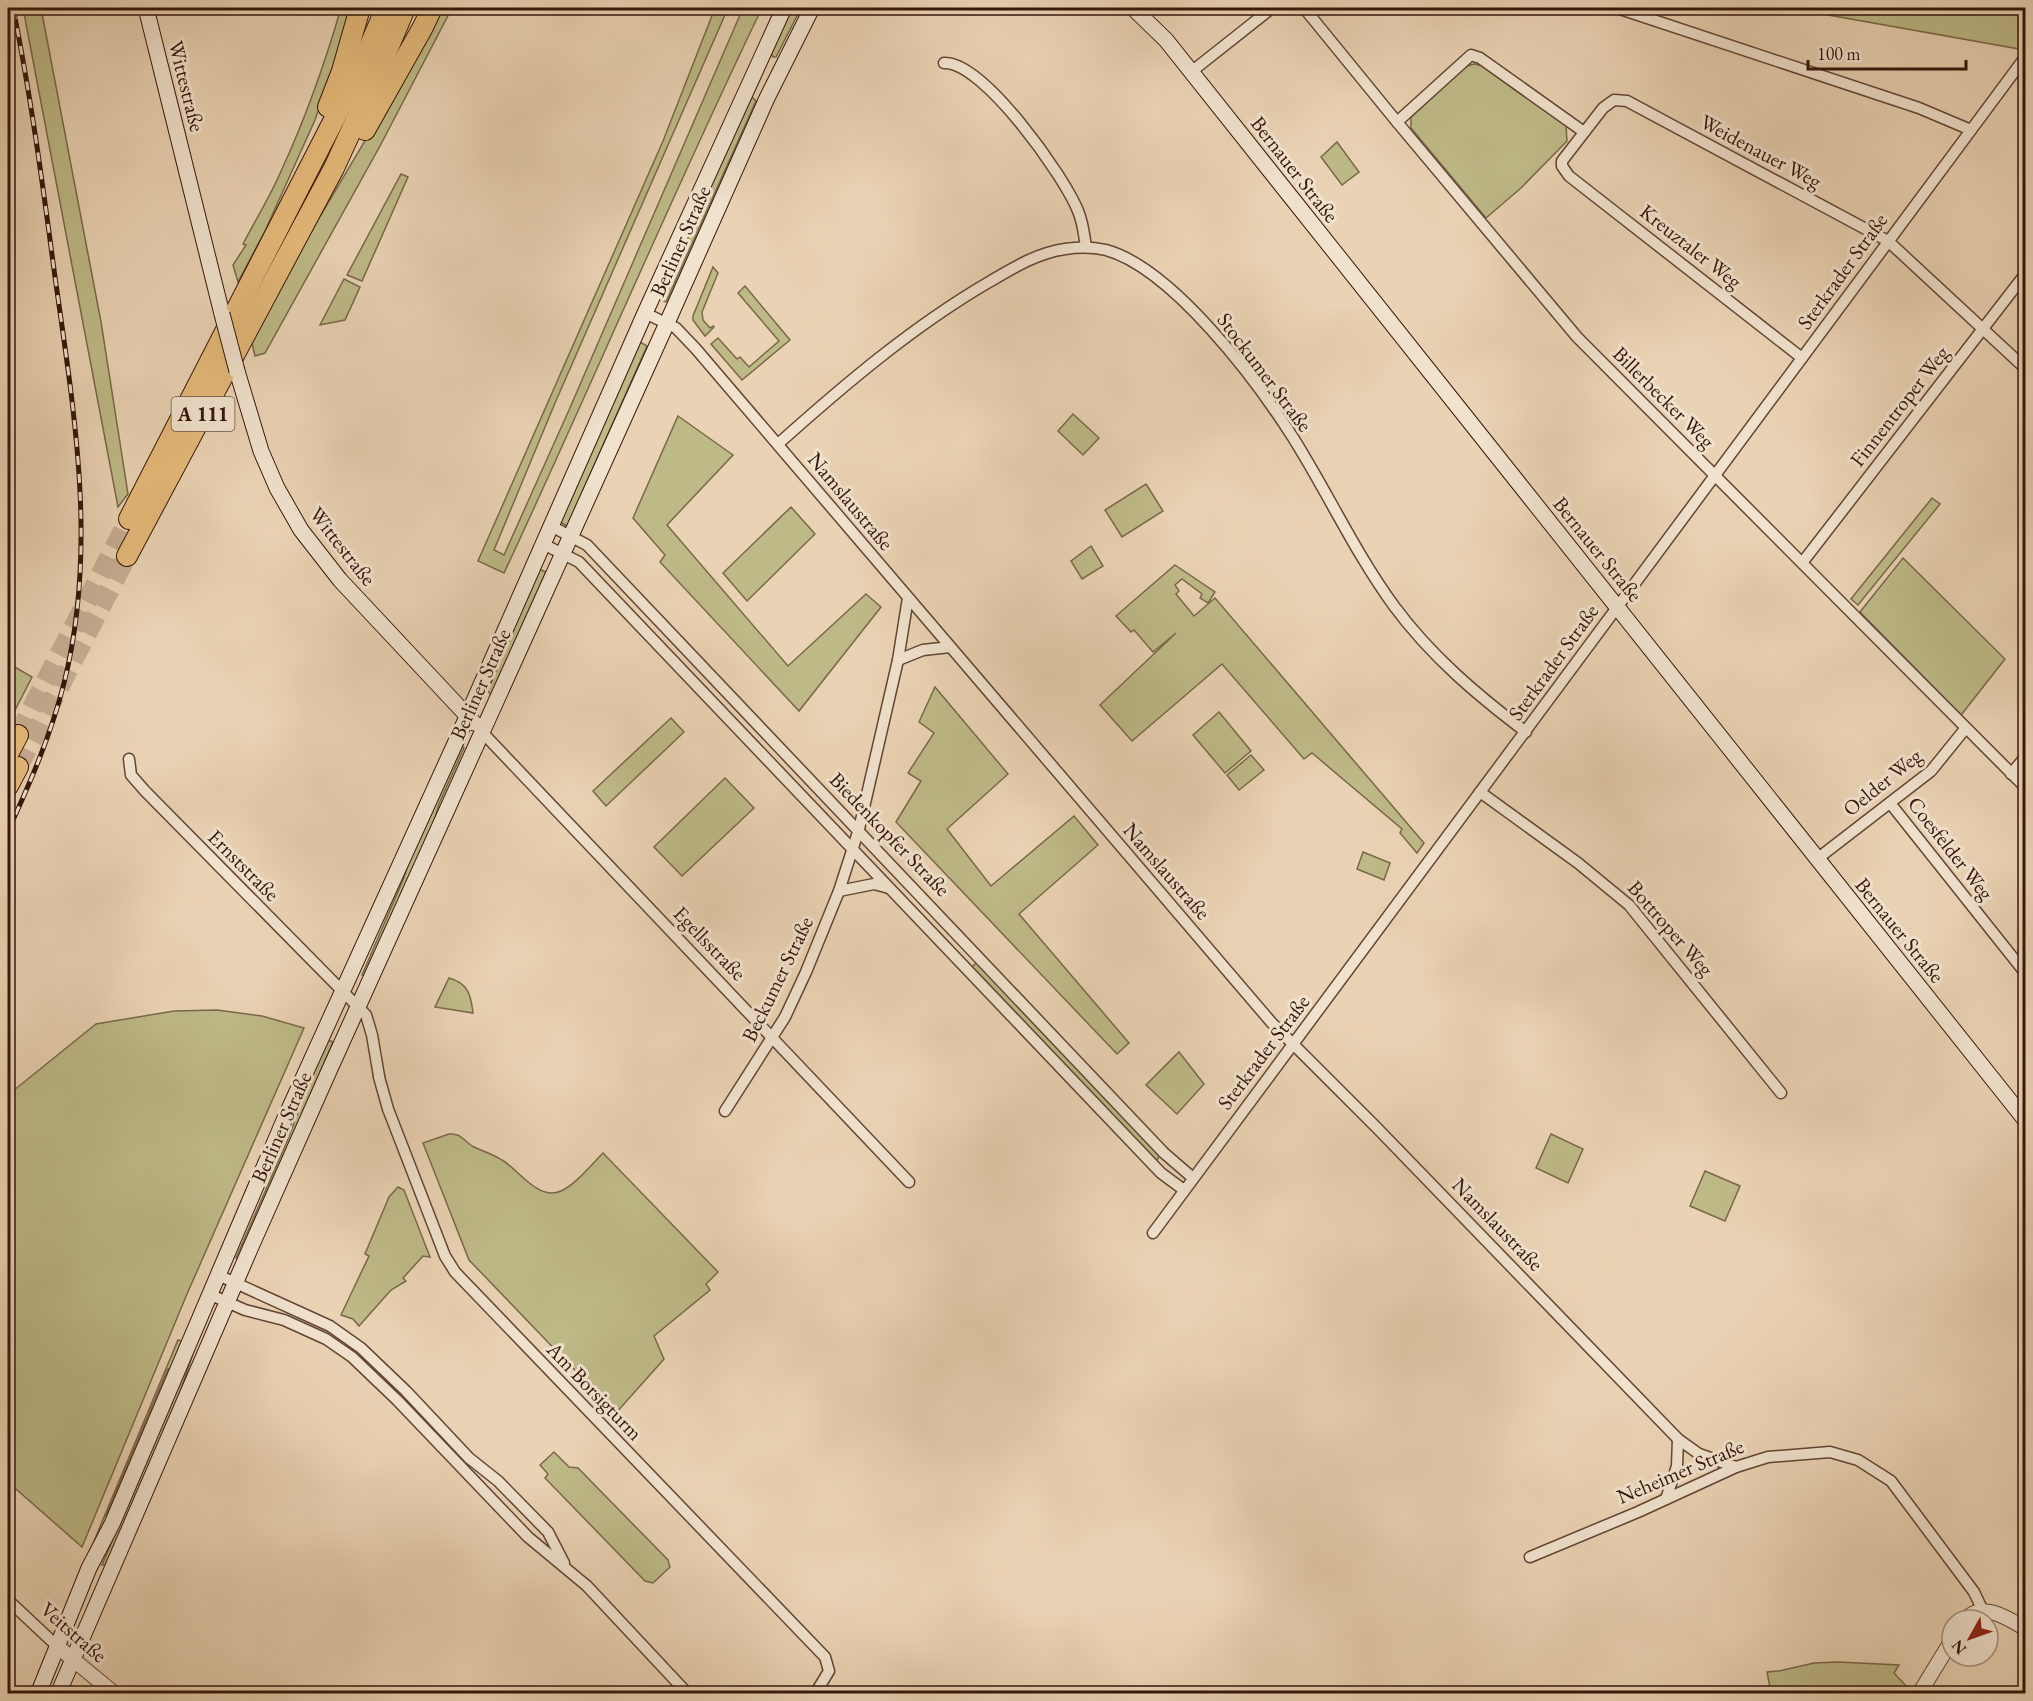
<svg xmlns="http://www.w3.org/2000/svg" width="2033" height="1701" viewBox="0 0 2033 1701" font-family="'EB Garamond',serif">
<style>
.green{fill:#beba88;stroke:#7a6849;stroke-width:1.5}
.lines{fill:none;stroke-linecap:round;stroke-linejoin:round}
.motorway-tunnel{stroke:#c6ad92;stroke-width:20;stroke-dasharray:20 10;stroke-linecap:butt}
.minor-casing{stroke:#634534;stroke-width:13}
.tertiary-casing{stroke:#634534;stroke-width:16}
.secondary-casing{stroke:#36160a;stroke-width:17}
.motorway-casing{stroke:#36160a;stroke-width:22}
.minor{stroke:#f1e2ce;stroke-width:10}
.tertiary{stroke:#f1e2ce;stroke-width:14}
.secondary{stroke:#f1e2ce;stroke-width:15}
.motorway{stroke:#e5ba7a;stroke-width:20}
.rail-casing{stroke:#36160a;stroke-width:5}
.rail{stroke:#f1e2ce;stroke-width:3;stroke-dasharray:9;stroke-linecap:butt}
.secondary-bridge-casing{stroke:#36160a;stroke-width:17;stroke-linecap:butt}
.secondary-bridge{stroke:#f1e2ce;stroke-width:15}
.labels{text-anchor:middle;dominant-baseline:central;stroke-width:6;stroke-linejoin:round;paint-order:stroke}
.shield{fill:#f1e2ce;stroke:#6e5345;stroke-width:1.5}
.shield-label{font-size:20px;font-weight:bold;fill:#36160a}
.street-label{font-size:21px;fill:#36160a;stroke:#f1e2ce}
</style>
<rect width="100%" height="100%" fill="#ead3b4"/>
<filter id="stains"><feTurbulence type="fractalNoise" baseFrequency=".00333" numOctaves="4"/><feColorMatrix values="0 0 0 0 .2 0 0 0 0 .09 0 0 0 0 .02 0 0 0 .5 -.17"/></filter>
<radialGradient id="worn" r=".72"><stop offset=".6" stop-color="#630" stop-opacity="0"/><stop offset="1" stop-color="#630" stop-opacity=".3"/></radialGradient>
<g class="green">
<path d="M23,8H41L101,322L128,494L118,507Z"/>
<path d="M341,8H353L315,120L265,231L238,282L233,265L246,245L243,244C256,219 271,195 282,169C306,117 325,63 341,8Z"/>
<path d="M439,8H452L380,146L265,353L255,356L252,343L306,240L407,70Z"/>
<path d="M715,8H728L555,403L494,550L504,555L569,410L743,8H762C672,194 592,385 504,573L478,561L663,141Z"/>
<path d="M792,8H801L776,57H773L770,52Z"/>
<path d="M1789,8H2025V50Z"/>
<path d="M1474,64L1484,66L1566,125L1567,141L1521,188L1486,218L1411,128V117L1464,67Z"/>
<path d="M752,97L756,101L667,300L666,302L660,299L749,98Z"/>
<path d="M1337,142L1359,172L1342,185L1321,157Z"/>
<path d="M401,174L408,177L362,281L347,275Z"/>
<path d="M713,267L718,273L702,312L703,320L710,328L713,326L714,327L705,336L693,320V316Z"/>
<path d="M344,279L360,287L345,320L320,325Z"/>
<path d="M745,286L790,340L742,380L711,344L718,338L737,359L740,357L749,367L779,341L738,293Z"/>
<path d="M640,342L647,346L567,526L560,522Z"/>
<path d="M1073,414L1099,438L1083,455L1058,431Z"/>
<path d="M678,416L733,455L667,525L788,666L866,594L881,607L799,711L660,562L665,555L633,518Z"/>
<path d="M1146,484L1163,511L1122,537L1105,510Z"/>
<path d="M1932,498L1940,504L1858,605L1851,599Z"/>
<path d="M791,507L815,534L747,601L723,573Z"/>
<path d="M1091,546L1103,566L1082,579L1071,561Z"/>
<path d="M1903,558L2005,659L1961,715L1860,612Z"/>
<path d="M1175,565L1215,592L1208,603L1200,598L1202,594L1182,579L1175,585L1179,591L1176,594L1194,616L1215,598L1424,843L1417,853L1400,833L1402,829L1312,753L1304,759L1222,664L1132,741L1100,705L1176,633L1153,652L1134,630L1131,632L1116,616Z"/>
<path d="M539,569L546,572L491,695L488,691L502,653Z"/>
<path d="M8,663L32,677L8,724Z"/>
<path d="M935,687L1008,774L947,829L991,886L1074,816L1098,845L1019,914L1129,1043L1117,1054L896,822L921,781L908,773L934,733L919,722Z"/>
<path d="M1219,712L1251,751L1225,773L1193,735Z"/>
<path d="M671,718L684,732L606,806L593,791Z"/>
<path d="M461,745L464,748L439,804L433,825L366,977L362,975L403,880L412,853Z"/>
<path d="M1251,755L1264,770L1239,790L1227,775Z"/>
<path d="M725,778L754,808L682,876L654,847Z"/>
<path d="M1363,852L1390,863L1384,880L1357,869Z"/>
<path d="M977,962L1159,1155L1158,1159L1155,1160L970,969Z"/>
<path d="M449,978C468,983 471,995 473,1013L435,1007Z"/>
<path d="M217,1010L262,1016L304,1028L187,1294L82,1547L8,1482V1095L96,1024L174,1011Z"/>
<path d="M328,1040L333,1042L239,1260L236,1258L288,1139L313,1072Z"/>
<path d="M1179,1052L1204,1084L1177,1114L1146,1085Z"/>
<path d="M449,1134C461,1133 463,1140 472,1146C482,1151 493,1154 502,1160C519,1170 538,1201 561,1191C575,1185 592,1164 603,1153L718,1272L706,1284L710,1290L654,1336L664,1359L616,1413L469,1260L423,1143Z"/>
<path d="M1551,1134L1583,1149L1568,1183L1536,1168Z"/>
<path d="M1705,1171L1740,1186L1725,1221L1690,1206Z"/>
<path d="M398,1187L404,1190L430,1257L423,1256L403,1278L406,1281L391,1290L359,1326L353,1319L341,1315L369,1256L365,1254L389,1197Z"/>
<path d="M199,1336L176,1404L106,1565H102Z"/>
<path d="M178,1340L182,1341L172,1368L168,1369L106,1516L108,1520L89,1553Z"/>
<path d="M554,1452L569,1467L578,1468L668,1560L670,1567L653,1583L645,1581L545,1478L548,1474L540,1465Z"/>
<path d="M1838,1662L1899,1665L1894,1673L1909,1689L1906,1694L1771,1693L1767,1672L1779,1671L1814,1663Z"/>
</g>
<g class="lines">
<g class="motorway-tunnel">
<path d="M18,735L129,519"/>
<path d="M18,767L127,556"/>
</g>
<g class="minor-casing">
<g id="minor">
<path d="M1304,8L1397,122L1577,337L2026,788"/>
<path d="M1617,8L1919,108L1971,130"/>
<path d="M944,63C983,61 1064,176 1078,211C1083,222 1084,235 1086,247"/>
<path d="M1191,72L1272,8"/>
<path d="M1397,122L1471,55L1480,58L1584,132"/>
<path d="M645,313L676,328L696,349L1271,1022L1377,1128L1678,1439L1699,1454L1736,1467"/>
<path d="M1802,358L1569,176L1562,166V161L1603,108L1614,100L1627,101L1888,241L2026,369"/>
<path d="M778,444C844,385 912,327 989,282C1013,268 1037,253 1065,249C1078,247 1093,247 1106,250C1172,268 1256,380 1292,436C1328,493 1354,551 1394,606C1431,656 1477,695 1526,732"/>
<path d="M551,526L587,545L1164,1153L1193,1178"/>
<path d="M543,544L579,562L1161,1173L1184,1190"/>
<path d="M1802,563L2026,273"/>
<path d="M898,660L923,650L950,647"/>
<path d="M482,732L909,1182"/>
<path d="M129,759L131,775L145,791L366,1015L372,1035L379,1076"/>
<path d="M2011,774L2026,756"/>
<path d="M1480,792L1578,863L1629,905L1781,1093"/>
<path d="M1890,803L2026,974"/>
<path d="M1817,859L1931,771L1965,729"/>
<path d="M839,891L874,884L889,888"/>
<path d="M379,1077L388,1109L445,1256L455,1272L825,1657L829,1671L815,1694"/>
<path d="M725,1111L785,1017L806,972L839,891L859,829L898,660L908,598"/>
<path d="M1153,1233L2026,56"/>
<path d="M218,1275L330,1326L361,1348L406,1391L469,1458L498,1481L548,1532L564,1563"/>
<path d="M209,1294L245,1310L284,1320L326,1339L352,1357L397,1400L528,1537L587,1586L688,1694"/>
<path d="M1666,1499L1677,1466L1678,1439"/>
<path d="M1530,1557L1638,1512L1736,1467L1768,1457L1830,1452L1858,1460L1891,1481L1974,1592L1983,1611"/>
<path d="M8,1600L58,1647"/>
</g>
</g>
<g class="tertiary-casing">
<g id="tertiary">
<path d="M1965,1620C1981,1600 2009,1619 2026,1629"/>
<path d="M58,1647L115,1694"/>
<path d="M1919,1694L1952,1640"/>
</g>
</g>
<g class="secondary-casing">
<g id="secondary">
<path d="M146,8L222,314"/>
<path d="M1133,8L1166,40L2026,1121"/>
<path d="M237,371L261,451L277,488L301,530L340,580L474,723"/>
<path d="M38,1694L89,1568L112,1524L285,1118L458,737L645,313L784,8"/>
<path d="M58,1694L250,1249L329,1071L667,323L767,98L812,8"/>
</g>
</g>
<g class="motorway-casing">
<g id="motorway">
<path d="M328,107L342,71L360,8"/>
<path d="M365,130L423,27L432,8"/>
<path d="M129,519L358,73L386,8"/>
<path d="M127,556L334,168L375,79L405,8"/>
<path d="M8,754L18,735"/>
<path d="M8,786L18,767"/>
</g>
</g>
<use href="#minor" class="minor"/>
<use href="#tertiary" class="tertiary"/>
<use href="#secondary" class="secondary"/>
<use href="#motorway" class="motorway"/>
<g class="rail-casing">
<path id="rail" d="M8,831C30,783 51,735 64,683C98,548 74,412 55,277C43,187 31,96 13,8"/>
</g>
<use href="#rail" class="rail"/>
<g class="secondary-bridge-casing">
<path id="secondary-bridge" d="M222,314L237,371"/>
</g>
<use href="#secondary-bridge" class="secondary-bridge"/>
</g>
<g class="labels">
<rect class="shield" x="171.5" y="397" width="63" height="34" rx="4.5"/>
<g class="shield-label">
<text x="203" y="414">A 111</text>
</g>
<g class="street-label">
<text transform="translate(187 86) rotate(76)">Wittestraße</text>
<text transform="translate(1761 151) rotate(28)">Weidenauer Weg</text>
<text transform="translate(1295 169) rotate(52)">Bernauer Straße</text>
<text transform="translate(680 241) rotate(-66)">Berliner Straße</text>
<text transform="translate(1691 246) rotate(38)">Kreuztaler Weg</text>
<text transform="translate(1842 271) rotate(-54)">Sterkrader Straße</text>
<text transform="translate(1265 372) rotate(53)">Stockumer Straße</text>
<text transform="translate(1664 397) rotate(45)">Billerbecker Weg</text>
<text transform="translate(1899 406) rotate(-52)">Finnentroper Weg</text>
<text transform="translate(851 501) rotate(50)">Namslaustraße</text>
<text transform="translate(343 546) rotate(52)">Wittestraße</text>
<text transform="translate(1598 549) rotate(51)">Bernauer Straße</text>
<text transform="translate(1553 662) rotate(-54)">Sterkrader Straße</text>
<text transform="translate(480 684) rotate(-66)">Berliner Straße</text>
<text transform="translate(1882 782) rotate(-39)">Oelder Weg</text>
<text transform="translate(890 834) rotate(46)">Biedenkopfer Straße</text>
<text transform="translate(1951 848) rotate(52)">Coesfelder Weg</text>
<text transform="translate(244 865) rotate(45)">Ernststraße</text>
<text transform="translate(1167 871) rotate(49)">Namslaustraße</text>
<text transform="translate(1671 928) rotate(49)">Bottroper Weg</text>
<text transform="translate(1900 930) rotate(51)">Bernauer Straße</text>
<text transform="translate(710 943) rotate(46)">Egellsstraße</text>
<text transform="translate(777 979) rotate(-64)">Beckumer Straße</text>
<text transform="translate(1263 1052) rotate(-53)">Sterkrader Straße</text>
<text transform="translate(281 1127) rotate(-66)">Berliner Straße</text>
<text transform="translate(1498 1224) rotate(46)">Namslaustraße</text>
<text transform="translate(595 1391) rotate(46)">Am Borsigturm</text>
<text transform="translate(1680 1471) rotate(-23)">Neheimer Straße</text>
<text transform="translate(74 1632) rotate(41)">Veitstraße</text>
</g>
</g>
<rect width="2033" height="1701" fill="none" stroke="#ead3b4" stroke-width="30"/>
<rect x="9" y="9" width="2015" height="1683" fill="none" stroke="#36160a" stroke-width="3"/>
<rect x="15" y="15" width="2003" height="1671" fill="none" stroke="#36160a" stroke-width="1.5"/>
<g transform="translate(1970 1638) rotate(230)"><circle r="28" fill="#f1e2ce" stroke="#a69080" stroke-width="1.5"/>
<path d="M0-4.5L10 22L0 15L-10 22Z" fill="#8f2418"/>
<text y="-9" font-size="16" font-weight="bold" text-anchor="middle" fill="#36160a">N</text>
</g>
<path d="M1808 60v9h158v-9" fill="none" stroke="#36160a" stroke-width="3"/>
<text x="1817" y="60" font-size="18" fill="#36160a" stroke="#f1e2ce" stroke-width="4.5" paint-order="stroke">100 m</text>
<rect width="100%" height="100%" filter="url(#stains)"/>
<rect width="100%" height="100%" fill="url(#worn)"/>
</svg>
